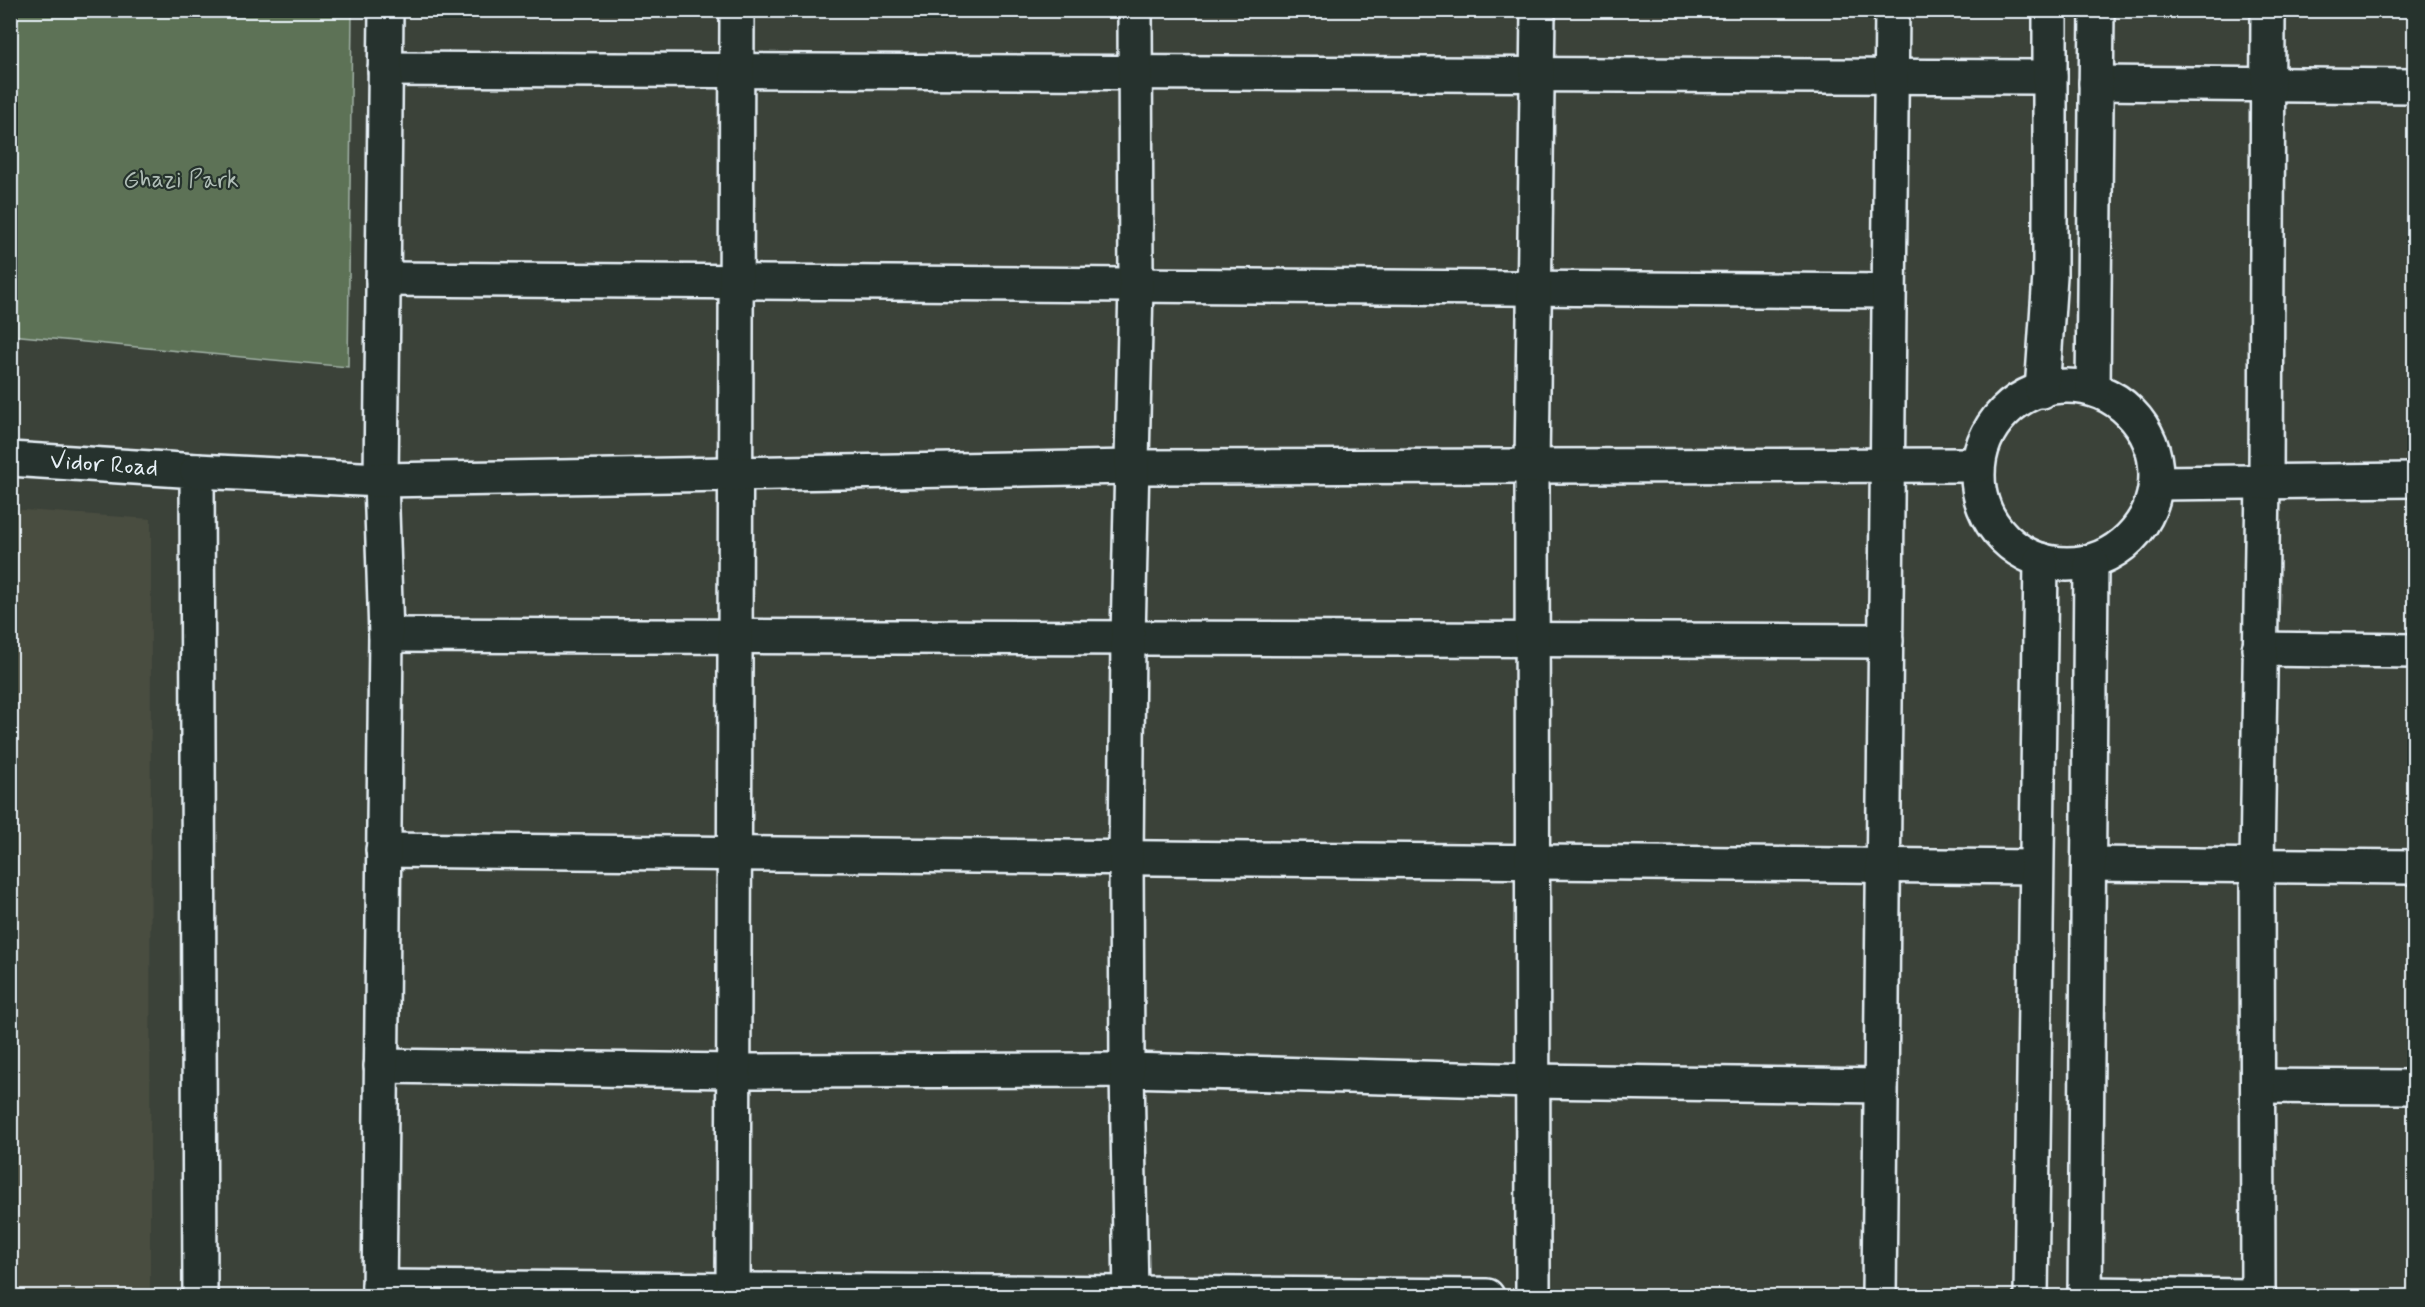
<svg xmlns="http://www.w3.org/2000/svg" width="2425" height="1307" viewBox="0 0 2425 1307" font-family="Mynerve,sans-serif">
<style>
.built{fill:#4a4d41}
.green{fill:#5d7256;stroke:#a2b2a7;stroke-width:1.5}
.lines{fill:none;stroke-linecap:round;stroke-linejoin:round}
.minor-casing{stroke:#e8f1f8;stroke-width:38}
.tertiary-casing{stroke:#e8f1f8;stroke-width:38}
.minor{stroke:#26332d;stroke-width:33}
.tertiary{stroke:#26332d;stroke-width:33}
.labels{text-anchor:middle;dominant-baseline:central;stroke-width:4.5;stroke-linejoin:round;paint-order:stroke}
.park-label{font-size:24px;fill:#b0beb7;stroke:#26332d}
.street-label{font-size:24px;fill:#e8f1f8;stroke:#26332d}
</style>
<rect width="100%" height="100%" fill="#3b4239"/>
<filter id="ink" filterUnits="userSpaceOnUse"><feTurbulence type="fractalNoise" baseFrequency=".0167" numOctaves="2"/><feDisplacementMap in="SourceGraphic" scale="12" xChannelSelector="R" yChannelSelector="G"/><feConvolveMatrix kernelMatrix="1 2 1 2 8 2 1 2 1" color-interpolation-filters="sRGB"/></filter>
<g filter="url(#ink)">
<path class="built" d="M10,509L151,519L150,1296H11Z"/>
<path class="green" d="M10,11H352L348,367L11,335Z"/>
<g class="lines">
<g class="minor-casing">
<g id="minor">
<path d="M385,69L2050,77"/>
<path d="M2096,83L2414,86"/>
<path d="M383,279L1889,291"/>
<path d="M10,459L197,471L200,1296"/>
<path d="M2266,481L2268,10"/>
<path d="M386,635L1886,641"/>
<path d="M2259,649L2414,651"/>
<path d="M383,850L2036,867"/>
<path d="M2089,864L2414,867"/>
<path d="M381,1066L733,1071L1127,1070L1533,1081L1881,1086"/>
<path d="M2258,1086L2414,1087"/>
<path d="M379,1287L1487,1296"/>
<path d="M2085,1294L2250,1296"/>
<path d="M379,1296L386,635L381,480L386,10"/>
<path d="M733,1296L737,10"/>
<path d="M1533,1296L1532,467L1538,10"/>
<path d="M1879,1296L1892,10"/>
<path d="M2258,1296L2257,866L2263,481"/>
</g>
</g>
<g class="tertiary-casing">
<g id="tertiary">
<circle cx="2067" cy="475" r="89"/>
<path d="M2093,389L2097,10"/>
<path d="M2042,391L2050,276V10"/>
<path d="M197,471L381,480L1132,467L1978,465"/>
<path d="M2156,483L2414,480"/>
<path d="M1131,1296L1127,1070L1126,858L1128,638L1136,285L1135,10"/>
<path d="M2031,1296L2041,560"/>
<path d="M2085,1296L2091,562"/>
</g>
</g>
<use href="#minor" class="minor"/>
<use href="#tertiary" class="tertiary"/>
</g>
</g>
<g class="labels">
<g class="park-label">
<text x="181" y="180">Ghazi Park</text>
</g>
<g class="street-label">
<text transform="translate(104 465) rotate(4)">Vidor Road</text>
</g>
</g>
<rect width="2425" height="1307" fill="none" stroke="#26332d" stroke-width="36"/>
<rect x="18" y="18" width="2389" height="1271" fill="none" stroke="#e8f1f8" stroke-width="2" filter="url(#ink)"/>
</svg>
